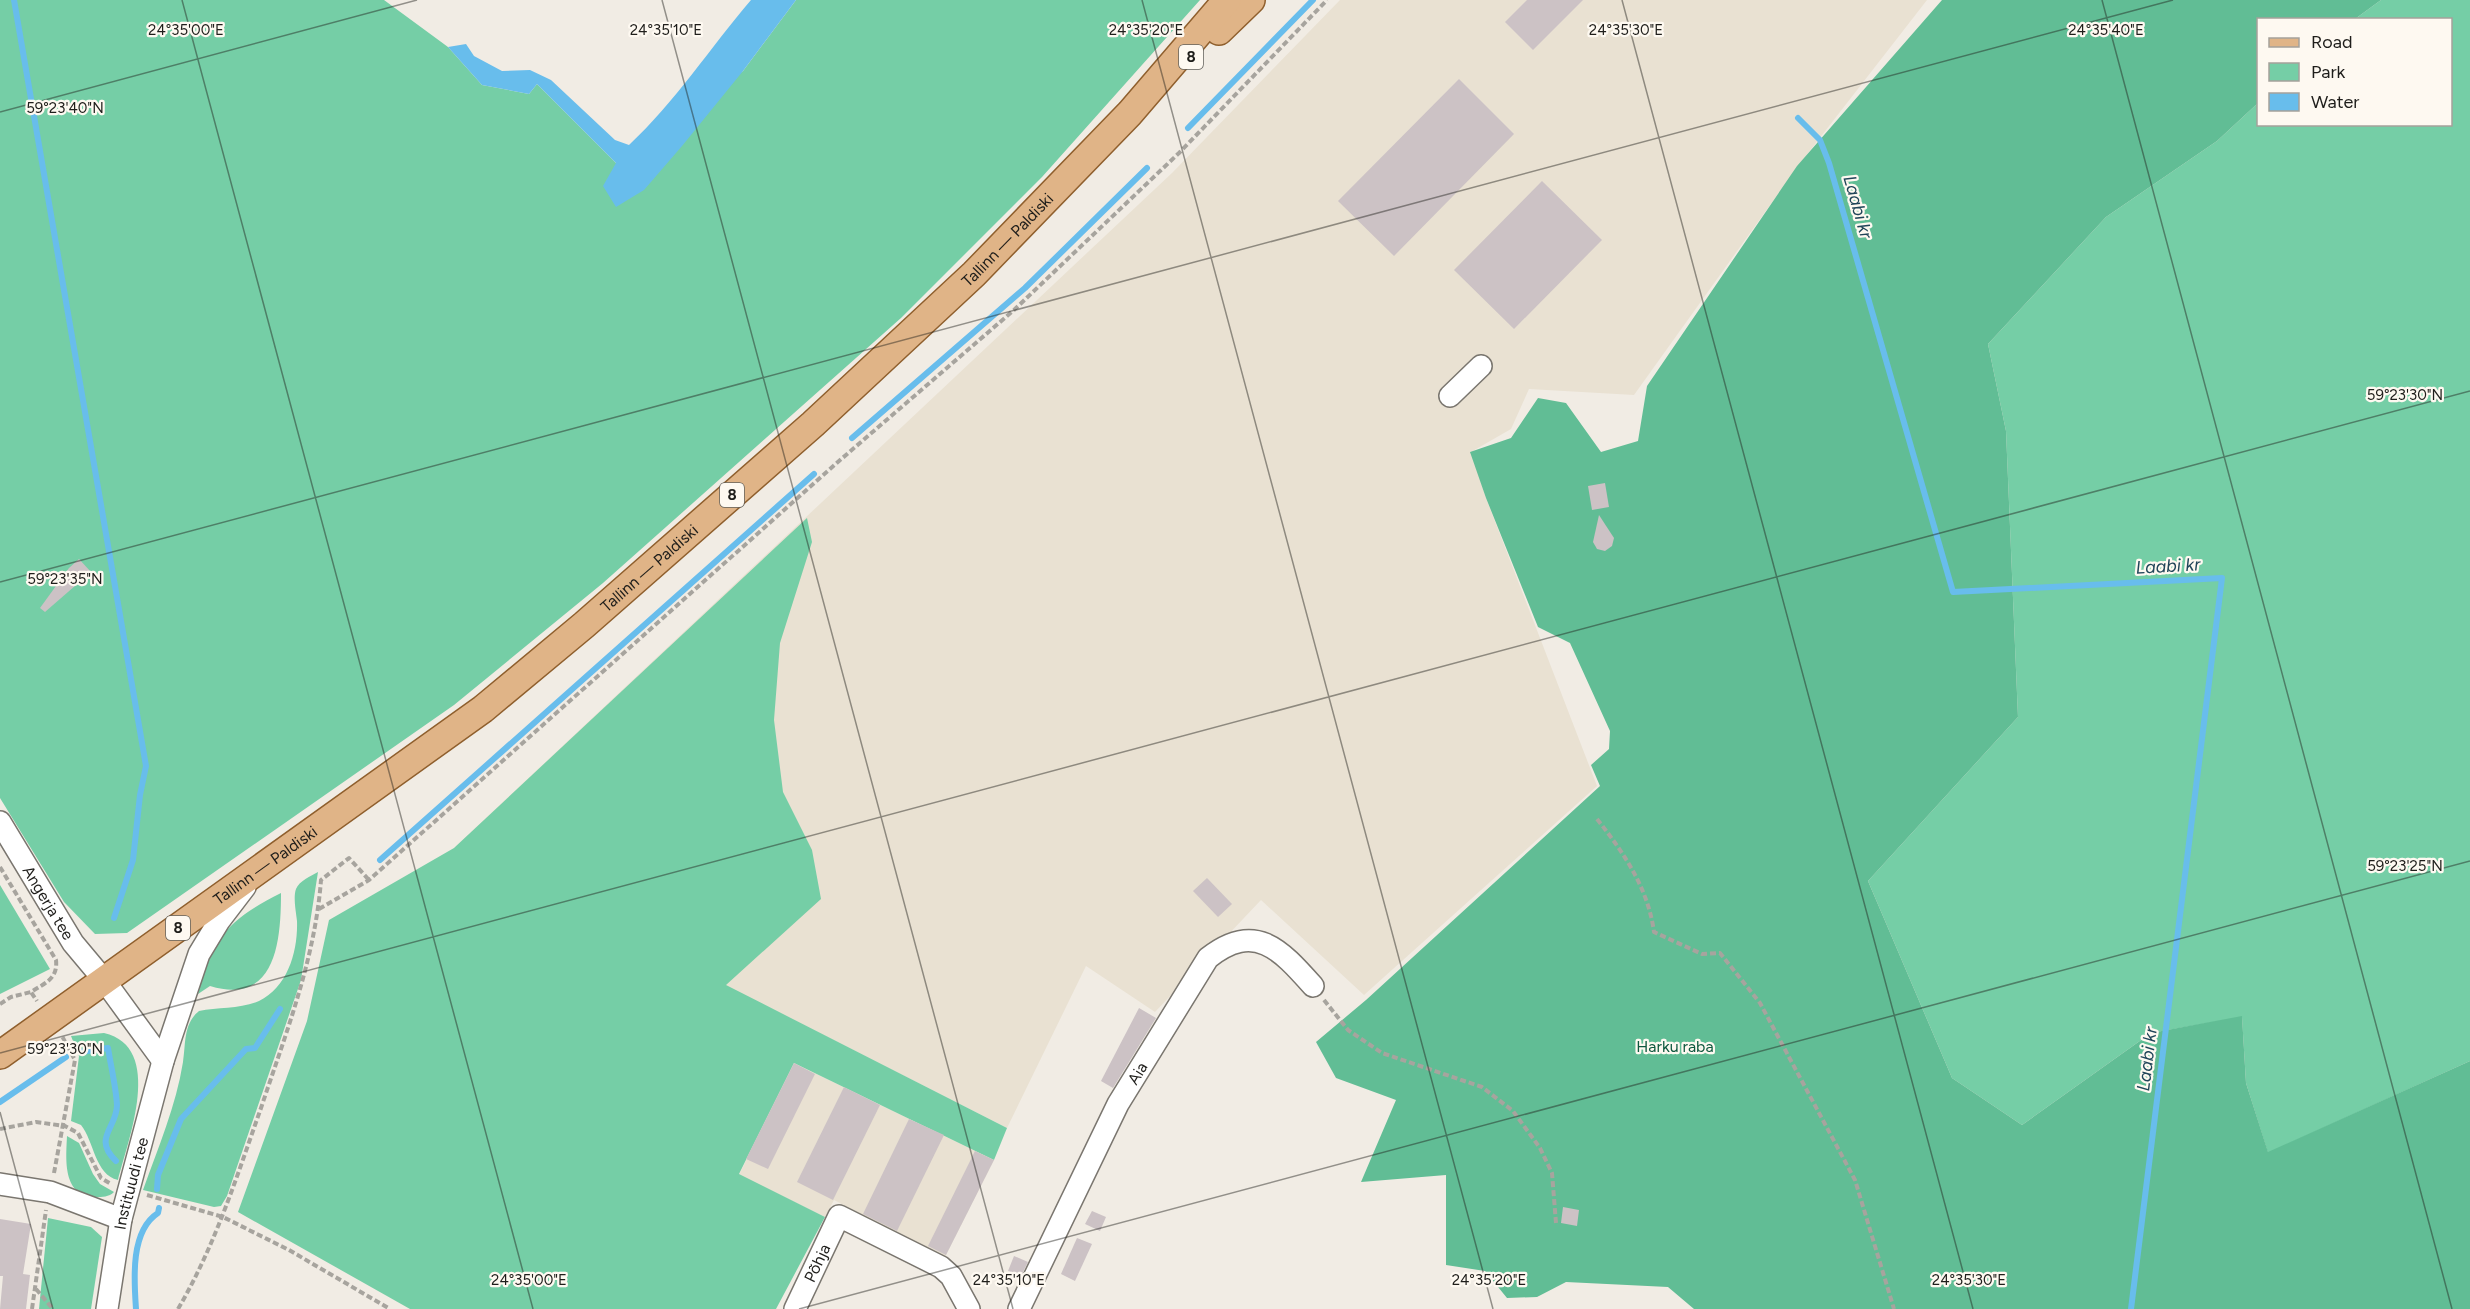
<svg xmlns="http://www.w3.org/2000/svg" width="2470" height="1309" viewBox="0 0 2470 1309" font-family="Figtree,sans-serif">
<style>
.built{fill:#e9e1d2}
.green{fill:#75cea6}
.forest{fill:#61bd95}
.water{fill:#68bdec}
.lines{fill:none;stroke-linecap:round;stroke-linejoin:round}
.stream{stroke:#68bdec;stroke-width:6}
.building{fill:#ccc2c5}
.minor-casing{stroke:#7a766f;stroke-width:24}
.major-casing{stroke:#8f5f2d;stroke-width:30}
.path{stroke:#a7a49e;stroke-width:4;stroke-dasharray:6 3;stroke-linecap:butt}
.minor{stroke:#fff;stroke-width:21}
.major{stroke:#e0b487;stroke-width:27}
.ticks{fill:none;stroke:#1f1e1b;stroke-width:1.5;stroke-opacity:0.45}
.labels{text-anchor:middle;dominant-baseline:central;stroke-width:4.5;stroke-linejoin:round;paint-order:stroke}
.shield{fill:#fef9f1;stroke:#62605b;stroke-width:1.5}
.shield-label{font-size:15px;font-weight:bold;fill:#1f1e1b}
.street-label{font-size:16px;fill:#1f1e1b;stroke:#fef9f1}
.park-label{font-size:16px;fill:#0e583e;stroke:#fef9f1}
.water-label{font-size:18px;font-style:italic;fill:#204559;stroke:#fef9f1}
.ticks-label{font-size:15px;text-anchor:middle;fill:#1f1e1b;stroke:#fef9f1;stroke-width:4.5;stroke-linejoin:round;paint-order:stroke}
</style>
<rect width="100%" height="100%" fill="#f1ece4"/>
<g class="built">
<path d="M1340,0H1927L1798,166L1634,395L1529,389L1511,429L1471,452L1486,498L1597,786L1364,995L1261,900L1155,1012L1086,966L1007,1128L454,848L1172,173Z"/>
<path d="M794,1063L994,1160L945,1257L834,1200L825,1217L739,1175Z"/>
</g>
<g class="green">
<path d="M0,0H384L448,47L482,85L529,94L537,84L616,163L743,71L796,0H1200L1042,177L901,318L603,583L454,705L127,933L95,934L64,902L0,798Z"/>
<path d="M2381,0H2470V1061L2268,1153L2246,1083L2242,1017L2151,1033L2022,1125L1952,1078L1868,881L2018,717L2006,431L1988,344L2106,217L2217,141L2258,103V124H2450V20L2355,19Z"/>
<path d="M807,518L812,542L780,643L774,720L783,792L812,850L821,899L726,985L1007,1128L994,1160L794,1063L739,1174L825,1217L776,1309H410L238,1212L307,1021L329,920L454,848Z"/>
<path d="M318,872L301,980L227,1196L221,1206L214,1207L143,1190C158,1148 176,1106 183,1062C186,1044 183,1024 199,1011C218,1007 241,1009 259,1001C288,987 298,951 297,921C296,912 293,897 296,889C299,881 311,876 318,872Z"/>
<path d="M0,885L50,969L0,994Z"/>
<path d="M281,893C281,941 276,1006 210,986L198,994C211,937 231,918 281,893Z"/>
<path d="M104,1033C165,1047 128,1140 118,1180C95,1175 94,1141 81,1125L71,1121L79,1056L71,1036Z"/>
<path d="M67,1136L79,1143L93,1174L100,1184L114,1192C109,1197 102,1197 96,1197C62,1197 66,1159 67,1136Z"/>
<path d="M48,1218L91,1227L102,1237L91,1309H39Z"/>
</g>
<path class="forest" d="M1942,0H2381L2355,19L2258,20V103L2217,141L2106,217L1988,344L2006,431L2018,717L1868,881L1952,1078L2022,1125L2151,1033L2242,1016L2246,1083L2268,1152L2470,1061V1309H1694L1668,1287L1566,1282L1537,1297L1507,1298L1485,1271L1446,1265V1175L1361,1182L1396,1100L1336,1078L1316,1042L1366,1000L1600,786L1591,765L1609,749L1610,731L1570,643L1538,627L1486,498L1470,452L1511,438L1538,398L1566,403L1601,452L1638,441L1647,386L1797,166Z"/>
<path class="water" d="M751,0H796L743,71L682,146L644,190L616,207L603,186L616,163L537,84L529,94L482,85L448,47L466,44L474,56L502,71L530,70L551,80L615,140L629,145C675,102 710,48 751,0Z"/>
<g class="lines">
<g class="stream">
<path d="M14,0L146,766L140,795L133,860L114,918"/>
<path d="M1798,118L1820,140L1829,163L1953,592L2222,578L2131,1309"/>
<path d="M1188,128L1313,0"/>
<path d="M852,438L1025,288L1147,168"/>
<path d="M380,860L814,474"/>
<path d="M81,1052L108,1048C111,1067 116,1087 117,1105C117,1128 92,1138 116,1161"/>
<path d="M0,1102L66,1057"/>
<path d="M157,1189L158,1175L181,1119L246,1049L255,1048L280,1009"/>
<path d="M136,1309C134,1280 130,1231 158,1213L159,1208"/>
</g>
</g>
<g class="building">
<path d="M1527,0H1583L1533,50L1505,22Z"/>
<path d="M1459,79L1514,134L1394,256L1338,201Z"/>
<path d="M1542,181L1602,240L1514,329L1454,270Z"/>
<path d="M1605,483L1609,507L1592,510L1588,486Z"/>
<path d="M1599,515L1614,538L1612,546L1605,551L1597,549L1593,542Z"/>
<path d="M79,559L91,572L45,612L40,608L69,568Z"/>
<path d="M1207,878L1232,904L1218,917L1193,891Z"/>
<path d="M1139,1008L1156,1018L1113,1088L1101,1081Z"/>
<path d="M794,1063L815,1074L768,1169L746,1159Z"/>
<path d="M844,1087L880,1105L833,1200L797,1182Z"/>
<path d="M909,1119L944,1135L897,1231L863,1214Z"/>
<path d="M975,1151L994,1160L946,1255L928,1246Z"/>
<path d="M1563,1207L1579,1210L1577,1226L1561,1223Z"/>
<path d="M1092,1211L1106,1217L1100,1231L1085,1224Z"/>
<path d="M0,1219L31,1224L23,1274L30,1275L26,1309H0L3,1276H0Z"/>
<path d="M1077,1238L1092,1244L1075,1281L1061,1274Z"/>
<path d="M1014,1256L1028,1262L1021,1276L1008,1271Z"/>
</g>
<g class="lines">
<g class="minor-casing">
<g id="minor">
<path d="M1450,396L1481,366"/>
<path id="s1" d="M0,822L73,943L104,980L163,1061"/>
<path d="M0,1184L50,1192L121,1219"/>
<path id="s2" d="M107,1309L121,1219L163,1061L199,954L219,921L245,887"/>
<path id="s3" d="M795,1309L839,1216L941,1267L951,1276L969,1309"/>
<path id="s4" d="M1019,1309L1118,1104L1208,958C1255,921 1280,949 1313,986"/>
</g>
</g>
<g class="major-casing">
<g id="major">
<path d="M1219,31L1251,0"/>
<path id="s5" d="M0,1055L483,709L584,625L813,424L974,274L1130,113L1227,0"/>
</g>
</g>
<g class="path">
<path d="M1597,819C1624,853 1648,888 1654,932L1702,954L1720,953L1760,1003L1855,1180L1894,1309"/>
<path d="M0,867L56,960C58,979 45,983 31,992L37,1001"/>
<path d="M319,909L369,880L839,461L1014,310L1179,153L1327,0"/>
<path d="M1324,1000L1348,1030L1382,1053L1482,1087L1513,1111L1540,1148L1552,1173L1556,1223"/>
<path d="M0,1004L11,997L31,992"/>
<path d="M0,1129L36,1122L65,1126L78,1133L101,1178L111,1184"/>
<path d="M54,1173L75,1060L62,1036"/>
<path d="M147,1195L223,1217L289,1250L390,1309"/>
<path d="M36,1289L53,1309"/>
<path d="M32,1309L46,1210"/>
<path d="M178,1309C215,1246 237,1176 261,1108C286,1033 315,959 321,880L349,858L369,880"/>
</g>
<use href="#minor" class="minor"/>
<use href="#major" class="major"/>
</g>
<path class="ticks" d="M182,0L533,1309M662,0L1013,1309M1142,0L1493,1309M1622,0L1973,1309M2102,0L2452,1309M0,112L417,0M0,582L2173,0M0,1053L2470,391M0,1112L53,1309M799,1309L2470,861"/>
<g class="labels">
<g class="shield">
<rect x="1179" y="45" width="24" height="24" rx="4.5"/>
<rect x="720" y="483" width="24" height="24" rx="4.5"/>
<rect x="166" y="916" width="24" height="24" rx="4.5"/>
</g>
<g class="shield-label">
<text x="1191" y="57">8</text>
<text x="732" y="495">8</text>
<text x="178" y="928">8</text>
</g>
<g class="street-label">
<text stroke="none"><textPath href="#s5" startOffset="1298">Tallinn — Paldiski</textPath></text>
<text stroke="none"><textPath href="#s5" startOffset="812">Tallinn — Paldiski</textPath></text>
<text stroke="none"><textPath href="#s5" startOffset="326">Tallinn — Paldiski</textPath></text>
<text stroke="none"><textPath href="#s1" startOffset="94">Angerja tee</textPath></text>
<text stroke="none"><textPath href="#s4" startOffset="264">Aia</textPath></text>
<text stroke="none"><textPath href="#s2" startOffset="128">Instituudi tee</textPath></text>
<text stroke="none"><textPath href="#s3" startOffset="51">Põhja</textPath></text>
</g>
<g class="park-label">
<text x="1675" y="1046">Harku raba</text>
</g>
<g class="water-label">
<text transform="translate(1858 207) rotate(74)">Laabi kr</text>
<text transform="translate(2168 566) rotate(-3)">Laabi kr</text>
<text transform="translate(2147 1059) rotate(-83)">Laabi kr</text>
</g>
</g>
<g class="ticks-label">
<text x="186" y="35">24°35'00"E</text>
<text x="666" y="35">24°35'10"E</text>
<text x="1146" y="35">24°35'20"E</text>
<text x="1626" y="35">24°35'30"E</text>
<text x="2106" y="35">24°35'40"E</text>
<text x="65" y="113">59°23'40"N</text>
<text x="2405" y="400">59°23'30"N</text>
<text x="65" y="584">59°23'35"N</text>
<text x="2405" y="871">59°23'25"N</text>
<text x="65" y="1054">59°23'30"N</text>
<text x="529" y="1285">24°35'00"E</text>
<text x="1009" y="1285">24°35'10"E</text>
<text x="1489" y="1285">24°35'20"E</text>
<text x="1969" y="1285">24°35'30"E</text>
</g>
<rect x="2257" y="18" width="195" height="108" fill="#fef9f1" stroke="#a5a19b" stroke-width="1.5"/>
<rect x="2269" y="38" width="30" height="9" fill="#e0b487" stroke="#a5a19b" stroke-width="1.5"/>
<text x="2311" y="48" font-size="18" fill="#1f1e1b">Road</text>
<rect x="2269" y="63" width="30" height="18" fill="#75cea6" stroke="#a5a19b" stroke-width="1.5"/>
<text x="2311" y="78" font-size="18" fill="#1f1e1b">Park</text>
<rect x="2269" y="93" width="30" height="18" fill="#68bdec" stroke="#a5a19b" stroke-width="1.5"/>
<text x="2311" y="108" font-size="18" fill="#1f1e1b">Water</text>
</svg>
